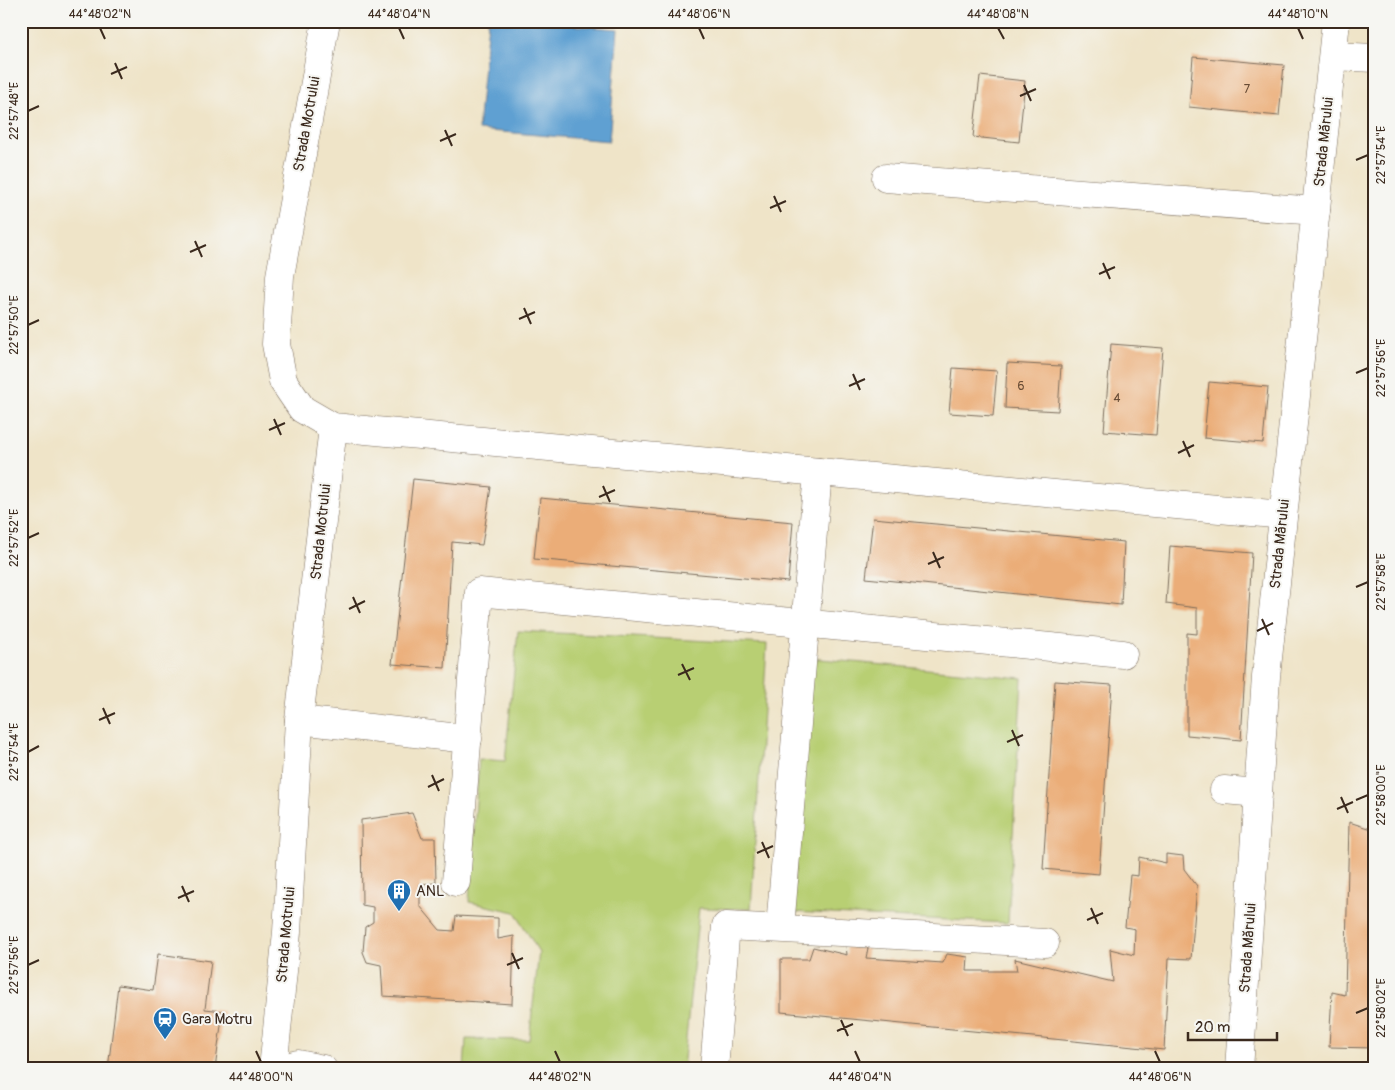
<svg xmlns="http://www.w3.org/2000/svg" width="1395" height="1090" viewBox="0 0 1395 1090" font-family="Pangolin,sans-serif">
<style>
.green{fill:#b8cf73;stroke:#7a7c48}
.water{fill:#5fa0d2;stroke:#4d6578}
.building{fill:#ebad78}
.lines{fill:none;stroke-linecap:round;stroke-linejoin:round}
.minor-casing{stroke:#7a6b5a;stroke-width:29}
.minor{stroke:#fff;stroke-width:28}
.ticks{fill:none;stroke:#3b2a1e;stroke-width:2}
.labels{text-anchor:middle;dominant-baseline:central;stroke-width:4;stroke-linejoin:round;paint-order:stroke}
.number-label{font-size:12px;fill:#674b34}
.street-label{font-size:15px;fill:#3b2a1e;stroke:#f6f6f2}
.poi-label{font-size:15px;fill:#3b2a1e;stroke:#f6f6f2;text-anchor:start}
.neatline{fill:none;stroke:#3b2a1e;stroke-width:2}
.ticks-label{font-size:12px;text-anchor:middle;fill:#3b2a1e}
</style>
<rect width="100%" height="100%" fill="#f6f6f2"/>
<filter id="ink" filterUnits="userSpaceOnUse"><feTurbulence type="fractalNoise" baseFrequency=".02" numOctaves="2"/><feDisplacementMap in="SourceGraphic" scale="10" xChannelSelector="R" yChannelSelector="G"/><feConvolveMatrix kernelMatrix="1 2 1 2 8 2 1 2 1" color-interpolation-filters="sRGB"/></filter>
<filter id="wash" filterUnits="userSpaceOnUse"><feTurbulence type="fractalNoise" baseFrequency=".0096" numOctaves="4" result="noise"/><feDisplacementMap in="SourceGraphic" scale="20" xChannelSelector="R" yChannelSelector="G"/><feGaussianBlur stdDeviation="1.12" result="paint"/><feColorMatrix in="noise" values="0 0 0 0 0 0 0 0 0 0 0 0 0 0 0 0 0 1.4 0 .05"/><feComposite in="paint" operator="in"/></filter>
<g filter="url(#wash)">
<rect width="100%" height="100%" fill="#efe4c8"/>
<g class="green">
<path d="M518,631L767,644L751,909L699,908L683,1069H464L466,1039L529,1040L539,952L515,912L469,902L479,759L505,761Z"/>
<path d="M810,658L1022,678L1008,923L792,912Z"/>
</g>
<path class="water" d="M488,21H519L618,29L609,141L478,130Z"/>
<g id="blocks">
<g class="building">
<path d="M1193,57L1284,65L1279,116L1189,107Z"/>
<path d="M980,76L1025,81L1019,142L973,137Z"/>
<path d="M1111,344L1163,348L1156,435L1104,431Z"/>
<path d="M1007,363L1061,366L1058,411L1005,408Z"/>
<path d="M953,368L997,371L993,416L949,413Z"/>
<path d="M1209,382L1268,387L1263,443L1204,438Z"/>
<path d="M413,479L491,487L482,545L452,542L445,668L392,664Z"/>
<path d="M540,498L793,522L788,582L534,559Z"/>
<path d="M873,518L1124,542L1121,605L866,578Z"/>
<path d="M1170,546L1252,553L1241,740L1187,735V633L1197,634V608L1166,604Z"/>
<path d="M1055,681L1112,685L1099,874L1043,869Z"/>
<path d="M412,813L422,838H435L436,883L420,884V906L440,930L454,931L456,916L498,918V939L514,936L512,1004L383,996L381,965L367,962L363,952L365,927L373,922V907L362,905L361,820Z"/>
<path d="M1349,822L1374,830V1048L1329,1047L1332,992L1345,995Z"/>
<path d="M1166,854L1183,856L1184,869L1197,886L1191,959L1169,958L1164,1050L781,1012V959H809L813,947L847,955L846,945L868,948L866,958L943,963L947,954L968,957L967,971H1017L1015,959L1113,982L1110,949L1134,955L1135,929L1125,927L1130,875L1138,876L1139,857L1166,863Z"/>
<path d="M158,954L211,961L205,1009L223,1011L215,1069H108L118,985L153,990Z"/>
</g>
</g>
</g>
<g filter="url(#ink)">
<use href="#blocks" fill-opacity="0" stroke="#7a6b5a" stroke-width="1"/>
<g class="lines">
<g class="minor-casing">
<g id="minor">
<path d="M326,21L280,276L276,344L283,381L302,409L333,427L1283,515"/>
<path d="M1333,56L1374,58"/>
<path d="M886,178L1316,211"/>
<path d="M299,720L468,739"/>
<path d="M1224,790L1258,793"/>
<path d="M456,882L479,592L1123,654"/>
<path d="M780,928L818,472"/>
<path d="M273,1069L287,932L299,720L333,427"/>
<path d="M281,1069L298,1064L323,1069"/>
<path d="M714,1069L726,926L1045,943"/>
<path d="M1239,1069L1266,677L1336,21"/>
</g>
</g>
<use href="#minor" class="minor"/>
</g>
</g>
<path class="ticks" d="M100,28L105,39M399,28L404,39M699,28L704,39M998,28L1004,39M1298,28L1303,39M115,63L122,79M111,74L127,67M1024,85L1031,101M1020,96L1036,89M28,111L39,106M445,130L452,146M440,141L456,134M1356,160L1368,155M774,196L781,212M770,208L786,201M195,241L202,257M190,252L206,245M1103,263L1110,279M1099,274L1115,267M524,308L531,324M519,319L535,312M28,325L39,320M1356,373L1368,368M853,374L860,390M849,386L865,379M274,419L281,435M269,430L285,423M1183,441L1190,457M1178,453L1194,445M603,486L610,502M599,497L615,490M28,538L39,533M933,552L940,568M928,564L944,557M1356,587L1368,582M353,597L360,613M349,609L365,601M1262,619L1269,635M1257,631L1273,623M682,664L690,680M678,675L694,668M103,708L110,724M99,720L115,713M1012,730L1019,746M1007,742L1023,735M28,752L39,746M432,775L439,791M428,787L444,779M1341,797L1348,813M1356,800L1368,795M1337,809L1353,802M762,842L769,858M757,853L773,846M182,886L189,902M178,898L194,891M1091,908L1098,924M1087,920L1103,913M512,953L519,969M28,965L39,960M507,965L523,958M1356,1013L1368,1008M841,1020L848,1036M837,1031L853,1024M256,1051L261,1062M555,1051L560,1062M855,1051L860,1062M1155,1051L1160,1062"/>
<defs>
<g id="building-pin" transform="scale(1.25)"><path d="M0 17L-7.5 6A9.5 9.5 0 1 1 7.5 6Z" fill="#1f6fb2" stroke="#f6f6f2"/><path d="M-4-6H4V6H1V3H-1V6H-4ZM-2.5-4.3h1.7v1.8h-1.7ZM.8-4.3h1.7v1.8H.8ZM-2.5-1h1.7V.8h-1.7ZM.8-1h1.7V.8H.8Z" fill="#fff"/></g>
<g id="station-pin" transform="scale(1.25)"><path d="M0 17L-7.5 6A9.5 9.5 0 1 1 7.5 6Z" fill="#1f6fb2" stroke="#f6f6f2"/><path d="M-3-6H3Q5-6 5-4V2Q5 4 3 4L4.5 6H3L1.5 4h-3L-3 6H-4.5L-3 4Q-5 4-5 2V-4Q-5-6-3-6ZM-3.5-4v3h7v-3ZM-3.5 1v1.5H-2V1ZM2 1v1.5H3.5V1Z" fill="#fff"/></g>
</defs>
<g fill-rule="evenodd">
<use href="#building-pin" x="399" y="891"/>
<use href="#station-pin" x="165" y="1019"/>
</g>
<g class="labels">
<g class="number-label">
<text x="1247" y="89">7</text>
<text x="1021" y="386">6</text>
<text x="1117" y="398">4</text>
</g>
<g class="street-label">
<text transform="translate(307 124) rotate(-80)">Strada Motrului</text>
<text transform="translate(1324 142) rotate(-84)">Strada Mărului</text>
<text transform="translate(321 532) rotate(-84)">Strada Motrului</text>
<text transform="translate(1280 544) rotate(-84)">Strada Mărului</text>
<text transform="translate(286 935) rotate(-85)">Strada Motrului</text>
<text transform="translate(1248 948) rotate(-86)">Strada Mărului</text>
</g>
<g class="poi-label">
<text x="416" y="891">ANL</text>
<text x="182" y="1019">Gara Motru</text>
</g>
</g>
<rect width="1395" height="1090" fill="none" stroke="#f6f6f2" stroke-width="55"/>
<path d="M1188 1032v8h89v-8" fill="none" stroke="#3b2a1e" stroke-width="2.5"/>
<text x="1195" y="1032" font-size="15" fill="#3b2a1e" stroke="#f6f6f2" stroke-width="4" paint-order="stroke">20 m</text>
<rect x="28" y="28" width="1340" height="1034" class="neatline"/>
<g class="ticks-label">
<text x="100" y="18">44°48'02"N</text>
<text x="399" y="18">44°48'04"N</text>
<text x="699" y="18">44°48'06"N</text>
<text x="998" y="18">44°48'08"N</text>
<text x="1298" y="18">44°48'10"N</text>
<text transform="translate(14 111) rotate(-90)" y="4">22°57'48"E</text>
<text transform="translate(1381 155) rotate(-90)" y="4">22°57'54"E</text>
<text transform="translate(14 325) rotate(-90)" y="4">22°57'50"E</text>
<text transform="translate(1381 368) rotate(-90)" y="4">22°57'56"E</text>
<text transform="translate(14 538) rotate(-90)" y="4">22°57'52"E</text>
<text transform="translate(1381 582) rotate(-90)" y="4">22°57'58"E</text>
<text transform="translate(14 752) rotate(-90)" y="4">22°57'54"E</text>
<text transform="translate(1381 795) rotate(-90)" y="4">22°58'00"E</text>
<text transform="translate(14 965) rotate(-90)" y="4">22°57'56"E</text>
<text transform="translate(1381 1008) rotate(-90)" y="4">22°58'02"E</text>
<text x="261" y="1081">44°48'00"N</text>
<text x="560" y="1081">44°48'02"N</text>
<text x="860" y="1081">44°48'04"N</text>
<text x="1160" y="1081">44°48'06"N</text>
</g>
</svg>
